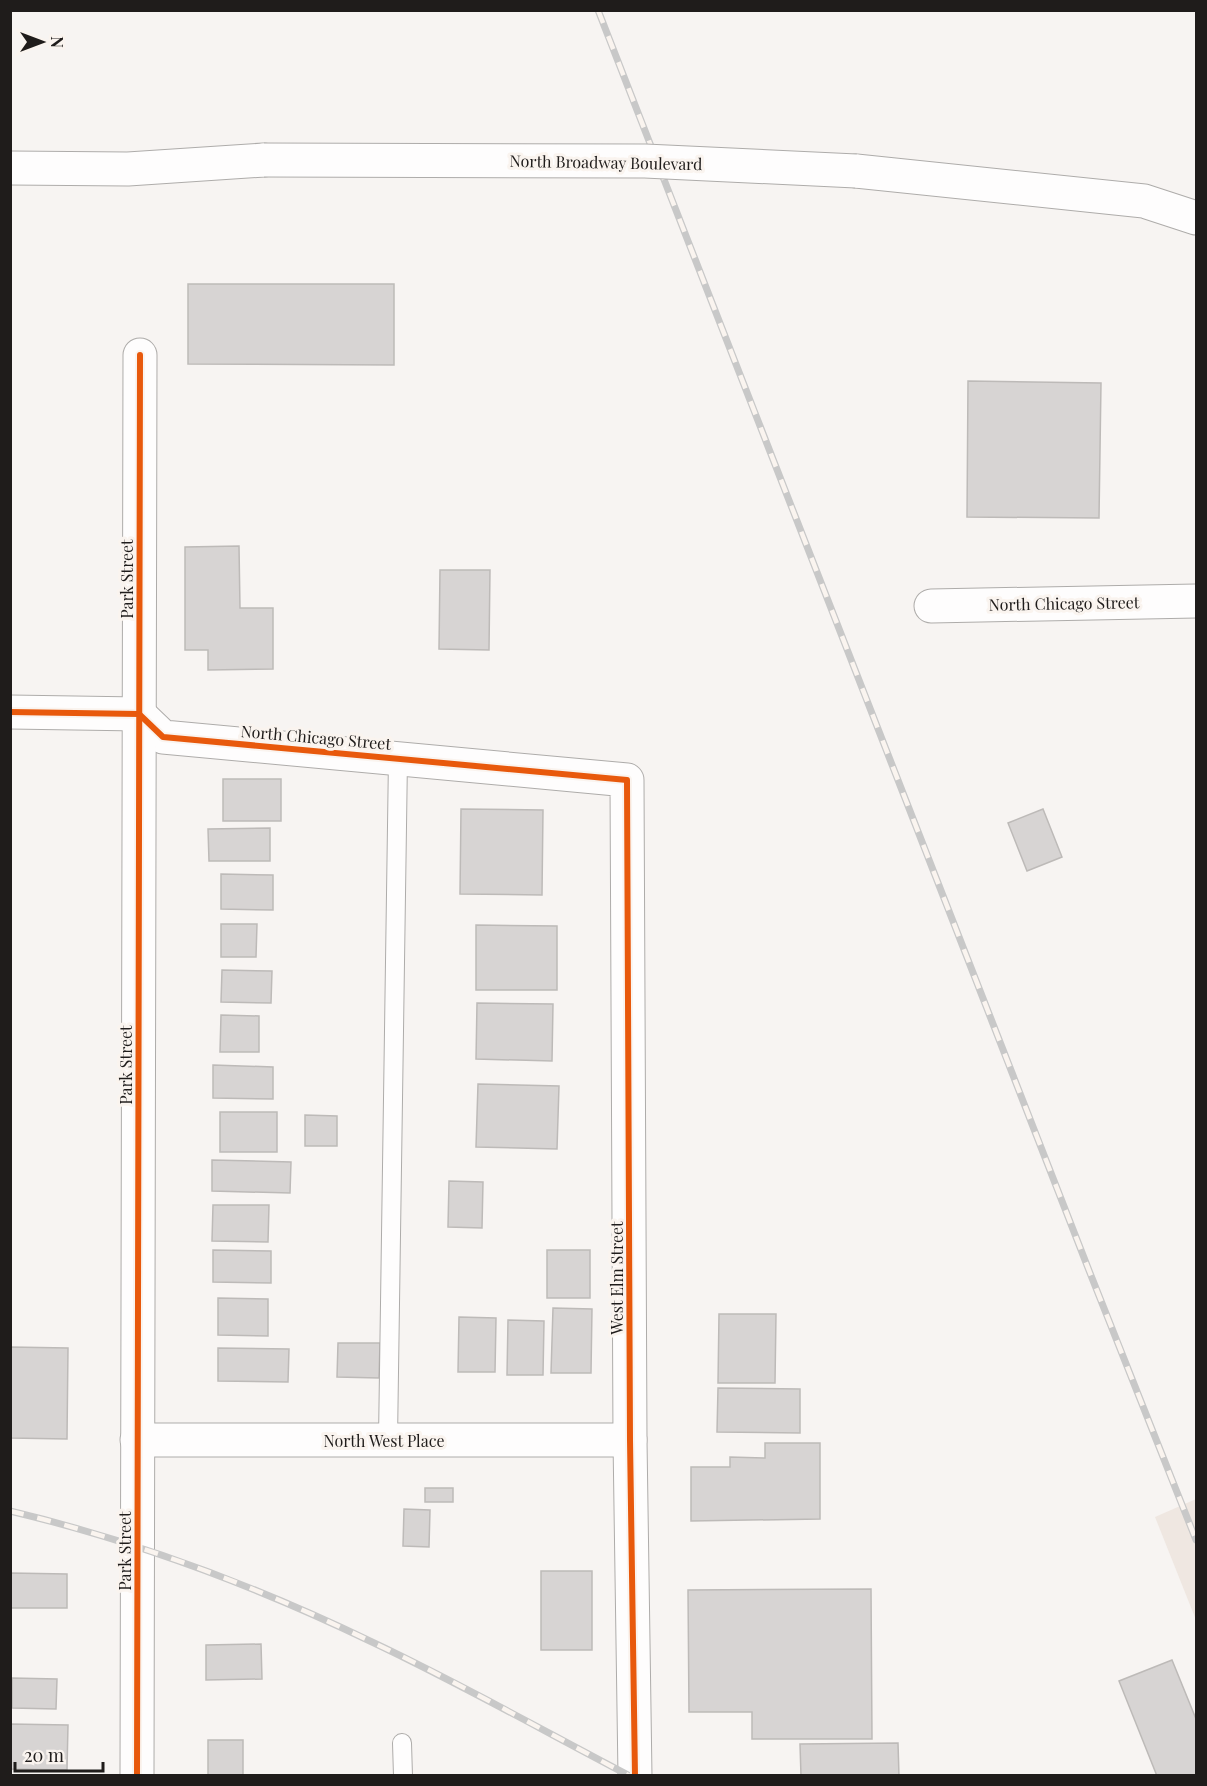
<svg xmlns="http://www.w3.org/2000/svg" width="1207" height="1786" viewBox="0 0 1207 1786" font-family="'Playfair Display',serif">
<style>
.built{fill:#efe7e1}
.building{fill:#d7d4d3;stroke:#bdbab8;stroke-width:1.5}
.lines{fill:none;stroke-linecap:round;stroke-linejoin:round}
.lane-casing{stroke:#aeacaa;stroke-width:20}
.street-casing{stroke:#aeacaa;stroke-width:35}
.secondary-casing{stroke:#aeacaa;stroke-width:35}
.lane{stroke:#fefdfd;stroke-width:18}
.street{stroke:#fefdfd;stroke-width:33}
.secondary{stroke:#fefdfd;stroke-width:33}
.rail-casing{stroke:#c8c8c8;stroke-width:7}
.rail{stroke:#faf4ef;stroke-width:4.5;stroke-dasharray:14;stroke-linecap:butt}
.secondary-bridge-casing{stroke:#aeacaa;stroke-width:35;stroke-linecap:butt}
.secondary-bridge{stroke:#fefdfd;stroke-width:33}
.cycleway-casing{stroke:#faf4ef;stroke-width:10}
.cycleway{stroke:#e8590c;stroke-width:6}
.labels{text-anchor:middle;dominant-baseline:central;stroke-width:6;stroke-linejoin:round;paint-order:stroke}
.street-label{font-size:16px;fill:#1f1c1b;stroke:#faf4ef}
</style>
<rect width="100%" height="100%" fill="#f7f4f2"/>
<path class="built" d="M1196,1499V1620L1155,1517Z"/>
<g class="building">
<path d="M188,284H394V365L188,364Z"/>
<path d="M968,381L1101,383L1099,518L967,517Z"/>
<path d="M239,546L240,608H273V669L208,670V650H185V547Z"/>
<path d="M440,570H490L489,650L439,649Z"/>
<rect x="223" y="779" width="58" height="42"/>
<path d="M461,809L543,810L542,895L460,894Z"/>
<path d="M1043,809L1062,857L1027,871L1008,823Z"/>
<path d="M270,828V861H209L208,829Z"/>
<path d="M221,874L273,875V910L221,909Z"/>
<path d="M221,924H257L256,957H221Z"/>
<path d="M476,925L557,926V990H476Z"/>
<path d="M222,970L272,971L271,1003L221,1002Z"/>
<path d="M477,1003L553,1004L552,1061L476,1059Z"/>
<path d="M221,1015L259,1016V1052H220Z"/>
<path d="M213,1065L273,1067V1099L213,1098Z"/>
<path d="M478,1084L559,1086L557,1149L476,1147Z"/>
<rect x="220" y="1112" width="57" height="40"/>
<path d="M305,1115L337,1116V1146H305Z"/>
<path d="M212,1160L291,1162L290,1193L212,1191Z"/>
<path d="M449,1181L483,1182L482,1228L448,1227Z"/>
<path d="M213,1205H269L268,1242L212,1241Z"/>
<path d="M213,1250L271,1251V1283L213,1282Z"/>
<rect x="547" y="1250" width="43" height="48"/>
<path d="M218,1298L268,1299V1336L218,1335Z"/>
<path d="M553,1308L592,1309L591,1373H551Z"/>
<path d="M719,1314H776L775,1383H718Z"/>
<path d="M459,1317L496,1318L495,1372H458Z"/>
<path d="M508,1320L544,1321L543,1375H507Z"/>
<path d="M338,1343H380L379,1378L337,1377Z"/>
<path d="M10,1347L68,1348L67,1439L10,1438Z"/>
<path d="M218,1348L289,1349L288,1382L218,1381Z"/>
<path d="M718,1388L800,1389V1433L717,1432Z"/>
<path d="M765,1443H820V1519L691,1521V1467H730V1457L765,1458Z"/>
<rect x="425" y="1488" width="28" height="14"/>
<path d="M404,1509L430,1510L429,1547L403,1546Z"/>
<rect x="541" y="1571" width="51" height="79"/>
<path d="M10,1573L67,1574V1608H10Z"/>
<path d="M871,1589L872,1739H752V1712H689L688,1590Z"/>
<path d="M261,1644L262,1679L206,1680V1645Z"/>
<path d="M1172,1660L1196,1719V1776H1157L1119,1681Z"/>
<path d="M12,1678L57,1679L56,1709L12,1708Z"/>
<path d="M10,1724L68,1725L67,1770L10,1769Z"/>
<rect x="208" y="1740" width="35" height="36"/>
<path d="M898,1743L899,1776H801L800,1744Z"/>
</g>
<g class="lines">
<g class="lane-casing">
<g id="lane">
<path d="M388,1440L398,758"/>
<path d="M402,1743L403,1776"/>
</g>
</g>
<g class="street-casing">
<g id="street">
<path d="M931,606L1196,601"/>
<path d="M10,712L139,714L163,737L627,780L630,1440L635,1776"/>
<path d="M137,1440H630"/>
<path d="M137,1776L140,355"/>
</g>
</g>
<g class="secondary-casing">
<g id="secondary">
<path d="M10,168L128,169L264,160"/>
<path d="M856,171L1144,201L1196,218"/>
</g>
</g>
<use href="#lane" class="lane"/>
<use href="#street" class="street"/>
<use href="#secondary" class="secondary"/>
<g class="rail-casing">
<g id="rail">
<path d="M598,10L1090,1273L1196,1540"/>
<path d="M10,1511C136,1541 256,1586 372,1642C459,1683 544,1731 630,1776"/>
</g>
</g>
<use href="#rail" class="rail"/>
<g class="secondary-bridge-casing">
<path id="secondary-bridge" d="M264,160L645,161L856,171"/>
</g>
<use href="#secondary-bridge" class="secondary-bridge"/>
<g class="cycleway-casing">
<g id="cycleway">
<path d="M10,712L139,714L163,737L627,780L630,1440L635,1776"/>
<path d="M137,1776L140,355"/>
</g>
</g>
<use href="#cycleway" class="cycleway"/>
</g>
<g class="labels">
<g class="street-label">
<text transform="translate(606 162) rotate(1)">North Broadway Boulevard</text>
<text transform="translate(126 579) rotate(-90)">Park Street</text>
<text transform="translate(1064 603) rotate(-1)">North Chicago Street</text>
<text transform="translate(316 737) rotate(5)">North Chicago Street</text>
<text transform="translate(125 1065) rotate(-90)">Park Street</text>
<text transform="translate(616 1278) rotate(-90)">West Elm Street</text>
<text x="384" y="1440">North West Place</text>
<text transform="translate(124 1551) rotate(-90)">Park Street</text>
</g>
</g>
<rect width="1207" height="1786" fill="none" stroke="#1f1c1b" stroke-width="24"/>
<g transform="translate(42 42) rotate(90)" stroke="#faf4ef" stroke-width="4.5" paint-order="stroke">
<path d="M0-4.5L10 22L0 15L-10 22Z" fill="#1f1c1b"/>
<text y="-9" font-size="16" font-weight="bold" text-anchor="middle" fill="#1f1c1b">N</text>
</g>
<path d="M15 1762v9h88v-9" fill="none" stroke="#1f1c1b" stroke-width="3"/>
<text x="24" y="1762" font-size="18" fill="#1f1c1b" stroke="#faf4ef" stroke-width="4.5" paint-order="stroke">20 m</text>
</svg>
